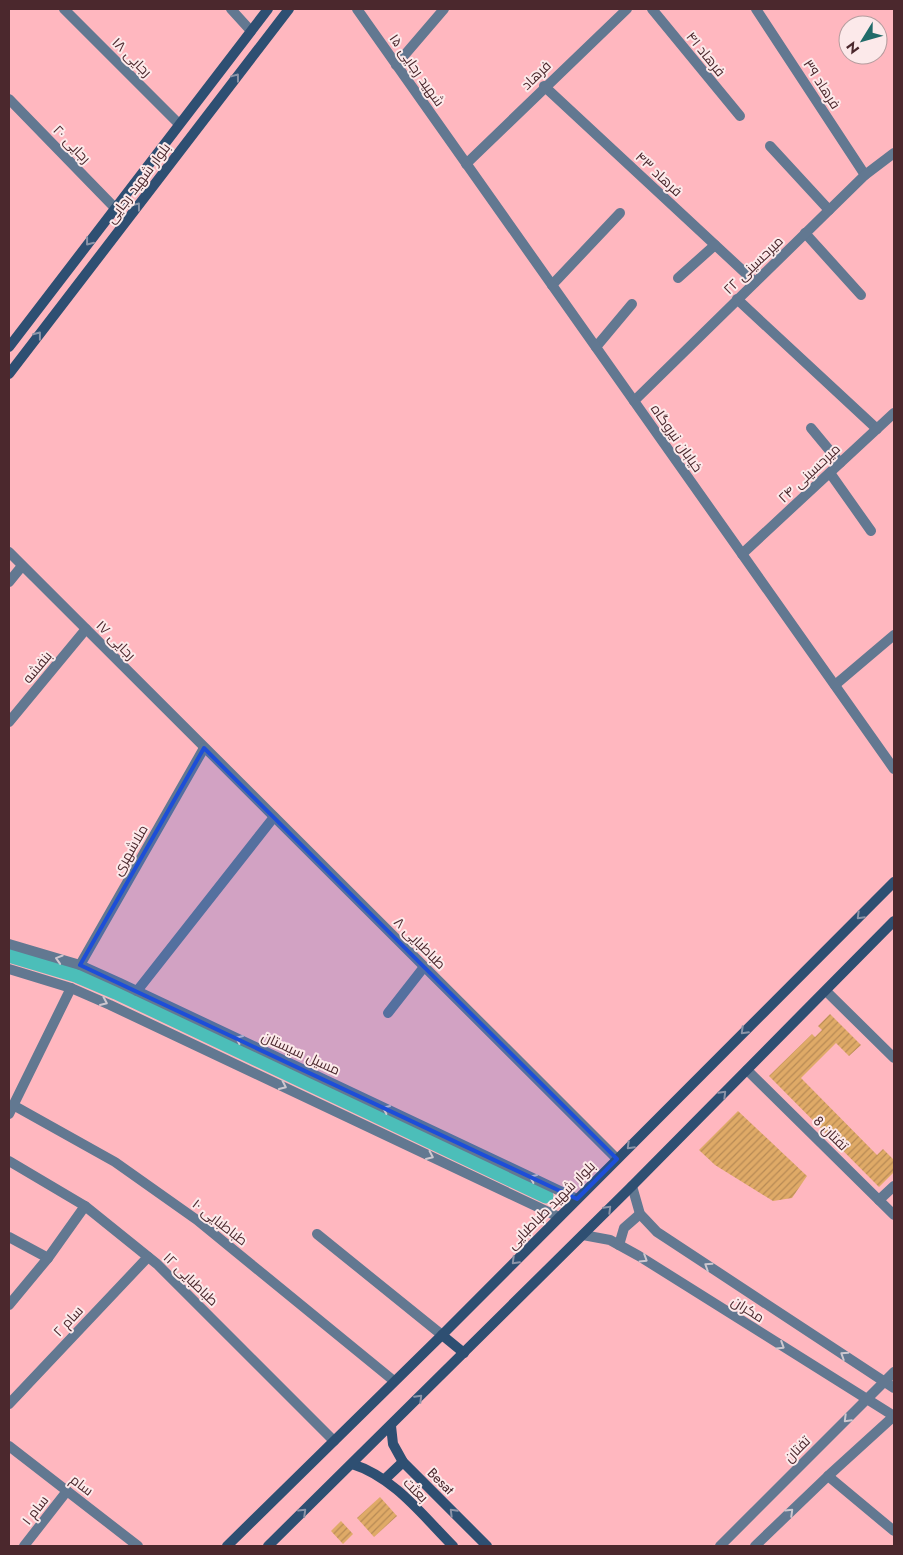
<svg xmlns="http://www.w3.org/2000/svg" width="903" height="1555" viewBox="0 0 903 1555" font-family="Jost,Cairo,sans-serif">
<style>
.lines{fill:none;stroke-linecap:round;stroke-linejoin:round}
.canal{stroke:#4cbeb9;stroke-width:15}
.building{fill:url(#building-hatch)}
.minor{stroke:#627891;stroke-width:10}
.tertiary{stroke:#627891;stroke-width:10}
.secondary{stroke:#2e4f72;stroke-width:10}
.oneway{stroke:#8b94a8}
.oneway2{stroke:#cec7cf}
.marked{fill:#1d4ed8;fill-opacity:0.2;stroke:#1d4ed8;stroke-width:4;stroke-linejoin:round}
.labels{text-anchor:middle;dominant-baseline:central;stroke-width:4;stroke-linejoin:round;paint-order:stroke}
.street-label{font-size:14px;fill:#4b282d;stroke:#fce9ea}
</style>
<defs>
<pattern id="building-hatch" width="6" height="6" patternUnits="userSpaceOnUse" patternTransform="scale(1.25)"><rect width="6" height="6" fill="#dfaa67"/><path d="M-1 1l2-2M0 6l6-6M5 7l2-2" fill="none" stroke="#b78a55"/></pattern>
</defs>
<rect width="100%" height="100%" fill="#ffb7bf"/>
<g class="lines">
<path class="canal" d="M9,955L76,975L116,992L546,1196"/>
</g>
<g class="building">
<path d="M830,1014L861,1045L849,1056L836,1043L801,1078L877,1155L883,1149L894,1160V1172L879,1187L769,1076L812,1034L815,1037L822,1030L818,1026Z"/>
<path d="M738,1111L807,1176L792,1198L773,1201L715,1165L699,1150Z"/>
<path d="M380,1497L397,1516L374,1537L357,1518Z"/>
<path d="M341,1521L353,1534L343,1544L331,1531Z"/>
</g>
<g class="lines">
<g class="minor">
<path d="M64,9L179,124"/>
<path d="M231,9L251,31"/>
<path d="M652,9L740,116"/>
<path d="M756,9L865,175"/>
<path d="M396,65L444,9"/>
<path d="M544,86L755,282"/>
<path d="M9,99L115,208"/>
<path d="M770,146L829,210"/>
<path d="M466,164L627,9"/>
<path d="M805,233L861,295"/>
<path d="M678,278L715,245"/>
<path d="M552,285L620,213"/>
<path d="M737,299L877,429"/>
<path d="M596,347L632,304"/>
<path d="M634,401L865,175L894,153"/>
<path d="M811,428L840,463"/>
<path d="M830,473L871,531"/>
<path d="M9,552L617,1159"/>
<path d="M742,554L894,413"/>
<path d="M9,582L22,566"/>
<path d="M835,685L894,635"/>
<path d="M9,722L86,629"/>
<path d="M80,965L204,748"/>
<path d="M137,991L274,817"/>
<path d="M388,1013L424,967"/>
<path d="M747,1070L894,1215"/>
<path d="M13,1105L115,1162L197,1220L394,1381"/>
<path d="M9,1114L71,988"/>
<path d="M9,1161L85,1206L157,1264L334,1441"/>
<path d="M879,1200L894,1186"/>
<path d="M317,1234L442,1335"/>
<path d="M9,1237L48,1258L85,1206"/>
<path d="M9,1305L48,1258"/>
<path d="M9,1404L148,1257"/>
<path d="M828,1476L894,1531"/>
<path d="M24,1546L67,1491"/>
</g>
<g class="tertiary">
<path d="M357,9L894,769"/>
<path d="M9,944L80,965L120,983L577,1199"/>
<path d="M9,969L71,988L110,1005L559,1217"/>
<path d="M826,991L894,1058"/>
<path d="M632,1186L640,1214L657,1232L894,1388"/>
<path d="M583,1235L610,1240L639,1256L894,1416"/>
<path d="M619,1245L624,1228L640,1214"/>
<path d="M9,1446L138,1546"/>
<path d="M720,1546L894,1372"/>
<path d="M755,1546L828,1476L894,1416"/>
</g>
<g class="secondary">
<path d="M9,347L268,9"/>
<path d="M9,374L289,9"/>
<path d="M442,1335L464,1353"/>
<path d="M391,1426L393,1444L403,1462L487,1546"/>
<path d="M352,1464C394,1477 423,1516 453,1546"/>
<path d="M385,1479L403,1462"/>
<path d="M227,1546L442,1335L894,882"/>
<path d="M268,1546L632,1186L894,921"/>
</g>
</g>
<defs><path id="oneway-chevron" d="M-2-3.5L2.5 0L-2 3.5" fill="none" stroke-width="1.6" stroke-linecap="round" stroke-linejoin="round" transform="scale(1.25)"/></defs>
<g class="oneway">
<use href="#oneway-chevron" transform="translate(236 77) rotate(-53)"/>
<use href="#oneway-chevron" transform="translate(137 206) rotate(-53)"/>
<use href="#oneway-chevron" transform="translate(89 242) rotate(128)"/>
<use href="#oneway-chevron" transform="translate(38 335) rotate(-52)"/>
<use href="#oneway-chevron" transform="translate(860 916) rotate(135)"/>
<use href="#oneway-chevron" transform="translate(744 1031) rotate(135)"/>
<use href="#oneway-chevron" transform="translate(723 1094) rotate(-45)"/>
<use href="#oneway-chevron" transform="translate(630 1146) rotate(135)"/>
<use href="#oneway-chevron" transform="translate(608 1209) rotate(-45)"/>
<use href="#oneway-chevron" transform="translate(515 1261) rotate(135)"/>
<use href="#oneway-chevron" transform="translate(419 1398) rotate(-45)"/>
<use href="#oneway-chevron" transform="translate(303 1512) rotate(-44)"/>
<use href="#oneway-chevron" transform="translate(453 1512) rotate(-135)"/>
</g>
<g class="oneway2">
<use href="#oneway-chevron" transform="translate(59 959) rotate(-163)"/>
<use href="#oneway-chevron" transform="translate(104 1002) rotate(24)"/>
<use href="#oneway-chevron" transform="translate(239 1039) rotate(-155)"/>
<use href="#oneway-chevron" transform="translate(283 1086) rotate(25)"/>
<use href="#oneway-chevron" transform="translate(386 1109) rotate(-155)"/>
<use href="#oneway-chevron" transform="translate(430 1156) rotate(25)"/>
<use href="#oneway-chevron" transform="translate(533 1178) rotate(-155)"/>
<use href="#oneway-chevron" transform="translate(644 1259) rotate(32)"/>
<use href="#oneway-chevron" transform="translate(708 1266) rotate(-147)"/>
<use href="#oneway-chevron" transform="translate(781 1346) rotate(32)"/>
<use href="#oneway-chevron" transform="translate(844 1355) rotate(-147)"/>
<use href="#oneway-chevron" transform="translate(847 1419) rotate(135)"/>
<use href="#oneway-chevron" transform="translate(790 1512) rotate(-44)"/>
</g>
<path class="marked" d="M204,748L617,1159L577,1199L80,965Z"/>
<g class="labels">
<g class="street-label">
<text transform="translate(706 54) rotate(51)">فرهاد ۴۱</text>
<text transform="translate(132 57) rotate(45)">رجایی ۱۸</text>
<text transform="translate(417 70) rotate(55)">شهید رجایی ۱۵</text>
<text transform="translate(536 75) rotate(-44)">فرهاد</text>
<text transform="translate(822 84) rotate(57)">فرهاد ۳۹</text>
<text transform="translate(72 144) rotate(46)">رجایی ۲۰</text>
<text transform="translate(659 174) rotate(43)">فرهاد ۴۳</text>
<text transform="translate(138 183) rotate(-53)">بلوار شهید رجایی</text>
<text transform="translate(753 265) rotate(-44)">میرحسینی ۲۲</text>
<text transform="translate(677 438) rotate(55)">خیابان نیروگاه</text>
<text transform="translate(809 473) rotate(-43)">میرحسینی ۲۴</text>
<text transform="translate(116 640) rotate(45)">رجایی ۱۷</text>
<text transform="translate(37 667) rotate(-50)">بنفشه</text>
<text transform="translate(130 850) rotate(-60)">ملاشهری</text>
<text transform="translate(420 943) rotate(45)">طباطبایی ۸</text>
<text transform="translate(301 1053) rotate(25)">مسیل سیستان</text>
<text transform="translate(831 1133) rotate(45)">تفتان 8</text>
<text transform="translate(551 1205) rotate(-45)">بلوار شهید طباطبایی</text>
<text transform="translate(220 1222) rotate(38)">طباطبایی ۱۰</text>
<text transform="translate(191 1279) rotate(44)">طباطبایی ۱۲</text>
<text transform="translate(748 1309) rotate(32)">مکران</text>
<text transform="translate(68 1321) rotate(-47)">سام ۲</text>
<text transform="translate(797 1449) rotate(-45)">تفتان</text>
<text transform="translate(441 1481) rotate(45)">Besat</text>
<text transform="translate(82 1485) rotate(38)">سام</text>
<text transform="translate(416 1490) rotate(45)">بعثت</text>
<text transform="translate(35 1510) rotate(-52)">سام ۱</text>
</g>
</g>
<rect width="903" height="1555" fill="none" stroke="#4b282d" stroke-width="20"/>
<g transform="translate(863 40) rotate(233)"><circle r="24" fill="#fce9ea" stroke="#b59c9e"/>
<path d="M0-4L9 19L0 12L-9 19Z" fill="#206b69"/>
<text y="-8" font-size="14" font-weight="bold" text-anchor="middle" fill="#4b282d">N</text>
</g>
</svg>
